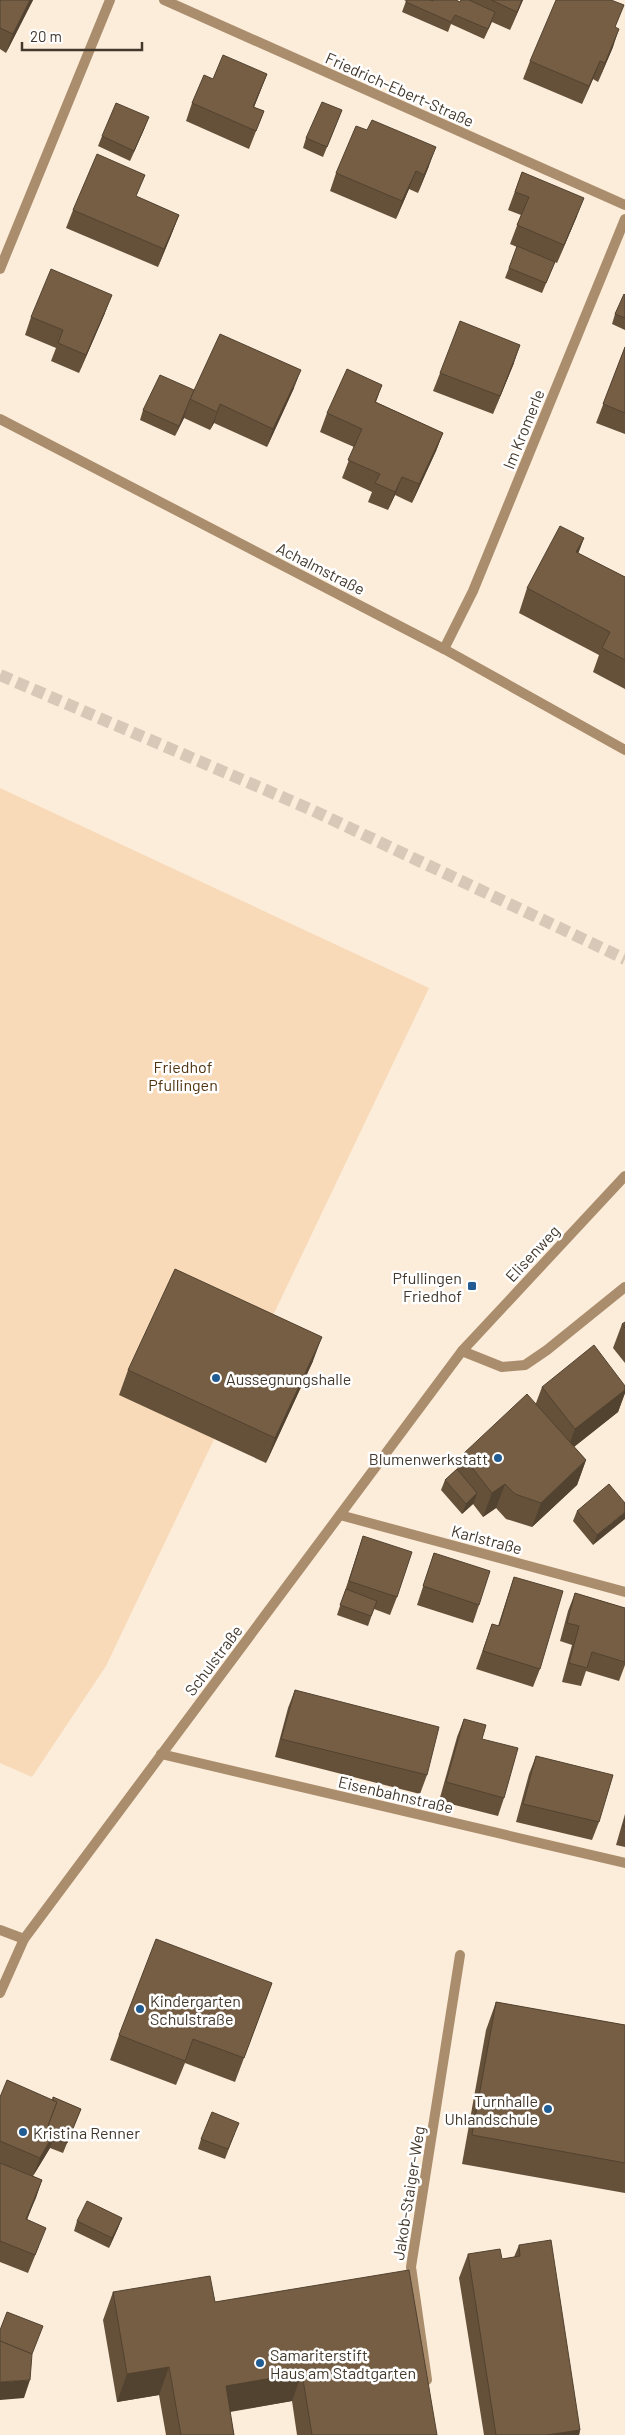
<svg xmlns="http://www.w3.org/2000/svg" width="625" height="2435" viewBox="0 0 625 2435" font-family="Barlow,sans-serif">
<style>
.green{fill:#f8dab8}
.lines{fill:none;stroke-linecap:round;stroke-linejoin:round}
.primary-tunnel{stroke:#d7c8b7;stroke-width:12;stroke-dasharray:12 6;stroke-linecap:butt}
.service{stroke:#aa8d6c;stroke-width:10}
.minor{stroke:#aa8d6c;stroke-width:10}
.wall{fill:#65513a}
.shaded-wall{fill:#524230}
.building{fill:#755e44;stroke:#524230}
.poi-dot{fill:#215c93;stroke:#fff;stroke-width:2}
.labels{text-anchor:middle;dominant-baseline:central;stroke-width:5;stroke-linejoin:round;paint-order:stroke}
.street-label{font-size:16px;fill:#43382c;stroke:#fff}
.park-label{font-size:16px;fill:#503410;stroke:#fff}
.poi-label{font-size:16px;fill:#43382c;stroke:#fff;text-anchor:start}
</style>
<rect width="100%" height="100%" fill="#fcecda"/>
<path class="green" d="M0,788L429,988L106,1666L32,1777L0,1763Z"/>
<g class="lines">
<path class="primary-tunnel" d="M0,675L312,810L625,959"/>
<g class="service">
<path d="M462,1351L502,1367L525,1365L547,1350L625,1287"/>
<path d="M427,2380L411,2267L460,1955"/>
</g>
<g class="minor">
<path d="M164,0L625,205"/>
<path d="M0,269L110,0"/>
<path d="M0,419L444,649L625,750"/>
<path d="M444,649L473,591L625,219"/>
<path d="M340,1515L625,1592"/>
<path d="M161,1754L625,1863"/>
<path d="M0,1930L24,1939"/>
<path d="M0,1993L24,1939L462,1351L625,1176"/>
</g>
</g>
<g class="wall">
<path d="M0,0H33L6,53L0,49Z"/>
<path d="M404,0H456L460,2L461,0H523L510,30L492,22L484,39L451,24L448,32L402,12L406,1Z"/>
<path d="M616,27L613,47L598,82L593,79L582,104L523,79L530,61Z"/>
<path d="M267,74L254,107L264,111L249,149L186,121L192,103L213,79Z"/>
<path d="M342,110L323,157L303,148L306,138Z"/>
<path d="M145,127L130,161L98,146L102,136Z"/>
<path d="M429,166L418,193L409,189L396,219L330,191L336,173Z"/>
<path d="M522,172L577,216L557,263L555,262L542,293L505,278L517,247L510,244L521,215L508,210Z"/>
<path d="M137,197L179,215L172,233L158,267L66,228L73,210Z"/>
<path d="M625,295V330L612,324L615,314Z"/>
<path d="M105,313L79,373L51,361L56,348L25,335L31,317Z"/>
<path d="M625,347V434L596,423Z"/>
<path d="M514,363L493,414L433,391L440,373Z"/>
<path d="M382,385L376,402L443,433L436,451L412,503L395,495L388,510L368,502L372,492L342,478L354,447L320,432L327,413Z"/>
<path d="M294,388L267,447L214,423L210,430L184,418L175,436L140,420L143,410L194,390Z"/>
<path d="M584,538L578,553L625,577V689L593,672L599,655L519,613L527,588Z"/>
<path d="M625,1322V1363L613,1348L622,1324Z"/>
<path d="M313,1361L266,1463L119,1395L128,1370Z"/>
<path d="M625,1386V1393L618,1412L574,1447L586,1460L577,1485L532,1527L506,1519L496,1508L483,1517L473,1504L462,1514L441,1490L445,1480L457,1469L462,1455L536,1403L542,1387Z"/>
<path d="M625,1503L593,1545L573,1521L577,1511Z"/>
<path d="M363,1536L397,1597L390,1615L374,1609L368,1626L337,1615Z"/>
<path d="M434,1553L479,1605L473,1623L417,1605Z"/>
<path d="M514,1577L540,1669L533,1687L476,1669L492,1624L498,1626L508,1595Z"/>
<path d="M575,1593L625,1608V1665L619,1681L586,1671L581,1686L562,1682L572,1645L560,1641L568,1611Z"/>
<path d="M295,1690L427,1775L420,1794L275,1757L288,1708Z"/>
<path d="M464,1719L482,1739L504,1798L498,1816L439,1801L457,1737Z"/>
<path d="M536,1756L599,1822L592,1840L516,1822L529,1774Z"/>
<path d="M625,1814V1847L616,1845Z"/>
<path d="M272,1983L235,2082L185,2063L176,2085L110,2060L119,2035Z"/>
<path d="M496,2002L625,2025V2193L462,2164L486,2030Z"/>
<path d="M0,2097L52,2100L53,2097L81,2109L63,2153L50,2148L33,2176L42,2180L27,2220L39,2246L28,2273L0,2262Z"/>
<path d="M235,2133L225,2159L198,2149L201,2139Z"/>
<path d="M122,2218L118,2228L109,2248L74,2231L77,2221Z"/>
<path d="M519,2245L580,2430L579,2435H484L459,2278L468,2254L502,2259L514,2257Z"/>
<path d="M113,2292L215,2302L437,2435H297L292,2401L230,2412L234,2435H166L159,2395L117,2402L103,2320Z"/>
</g>
<g class="shaded-wall">
<path d="M30,0H33L6,53L13,34Z"/>
<path d="M522,0H523L510,30L517,12Z"/>
<path d="M619,29L613,47L598,82L605,63Z"/>
<path d="M600,61L593,79L582,104L589,86Z"/>
<path d="M267,74L260,92L247,125L253,107Z"/>
<path d="M149,117L145,127L130,161L134,151Z"/>
<path d="M436,147L429,166L418,193L424,175Z"/>
<path d="M416,171L409,189L396,219L402,201Z"/>
<path d="M584,198L577,216L557,263L564,245Z"/>
<path d="M179,215L172,233L158,267L164,249Z"/>
<path d="M112,295L105,313L79,373L86,355Z"/>
<path d="M520,345L514,363L493,414L500,396Z"/>
<path d="M301,370L294,388L267,447L273,429Z"/>
<path d="M220,404L214,423L210,430L217,412Z"/>
<path d="M187,408L184,418L175,436L179,426Z"/>
<path d="M443,433L436,451L412,503L419,484Z"/>
<path d="M402,477L395,495L388,510L395,492Z"/>
<path d="M584,538L575,562L576,552Z"/>
<path d="M322,1337L313,1361L266,1463L275,1438Z"/>
<path d="M625,1390V1393L618,1412L566,1453L575,1429Z"/>
<path d="M586,1460L577,1485L532,1527L541,1503Z"/>
<path d="M505,1484L496,1508L483,1517L492,1493Z"/>
<path d="M477,1493L474,1503L462,1514L466,1504Z"/>
<path d="M625,1512V1519L593,1545L597,1535Z"/>
<path d="M56,2130L50,2148L33,2176L40,2158Z"/>
<path d="M42,2180L36,2198L19,2237L26,2219Z"/>
<path d="M122,2218L118,2228L109,2248L112,2238Z"/>
<path d="M169,2367L159,2395L117,2402L127,2374Z"/>
<path d="M302,2373L292,2401L215,2414L226,2386Z"/>
<path d="M30,2380L24,2398L0,2400V2382Z"/>
<path d="M580,2430L579,2435H547Z"/>
</g>
<g class="building">
<path d="M0,0H30L13,34L0,28Z"/>
<path d="M407,0H430L433,1V0H456L460,2L461,0H469L495,12L488,29L455,15L451,22L406,2Z"/>
<path d="M491,0H522L517,12Z"/>
<path d="M556,0H611L624,5L615,27L619,29L605,63L600,61L589,86L530,61Z"/>
<path d="M223,55L267,74L253,107L264,111L256,131L192,103L204,75L213,79Z"/>
<path d="M322,102L342,110L327,147L306,138Z"/>
<path d="M116,103L149,117L134,151L102,136Z"/>
<path d="M372,120L436,147L424,175L416,171L402,201L336,173L356,126L367,130Z"/>
<path d="M97,154L145,175L136,196L179,215L164,249L73,210Z"/>
<path d="M522,172L584,198L564,245L517,225L529,197L515,192Z"/>
<path d="M517,246L555,262L546,283L509,268Z"/>
<path d="M51,269L112,295L86,355L58,343L63,330L31,317Z"/>
<path d="M624,294L625,295V318L615,314Z"/>
<path d="M460,321L520,345L500,396L440,373Z"/>
<path d="M220,334L301,370L273,429L220,404L217,412L190,399Z"/>
<path d="M625,347V413L603,404Z"/>
<path d="M347,369L382,385L375,402L443,433L419,484L402,477L395,492L375,483L380,474L348,460L362,429L327,413Z"/>
<path d="M160,375L194,390L179,426L143,410Z"/>
<path d="M560,526L584,538L576,552L625,577V660L602,648L610,632L527,588Z"/>
<path d="M175,1269L322,1337L275,1438L128,1370Z"/>
<path d="M625,1322V1328L622,1324Z"/>
<path d="M594,1345L625,1386V1390L575,1429L542,1387Z"/>
<path d="M527,1394L586,1460L541,1503L515,1494L505,1484L492,1493L462,1455Z"/>
<path d="M457,1469L477,1493L466,1504L445,1480Z"/>
<path d="M609,1484L625,1503V1512L597,1535L577,1511Z"/>
<path d="M363,1536L412,1552L397,1597L349,1581Z"/>
<path d="M434,1553L490,1571L479,1605L423,1586Z"/>
<path d="M514,1577L563,1591L540,1669L483,1651L492,1624L499,1626Z"/>
<path d="M346,1589L377,1601L371,1616L340,1605Z"/>
<path d="M575,1593L625,1608V1662L592,1652L587,1668L569,1663L579,1626L567,1623Z"/>
<path d="M295,1690L439,1727L427,1775L281,1739Z"/>
<path d="M464,1719L486,1725L482,1739L518,1748L504,1798L446,1782Z"/>
<path d="M536,1756L613,1775L599,1822L523,1804Z"/>
<path d="M625,1819V1827L623,1826Z"/>
<path d="M156,1939L272,1983L244,2058L193,2039L185,2061L119,2035Z"/>
<path d="M496,2002L625,2025V2163L472,2135Z"/>
<path d="M7,2080L57,2102L48,2126L56,2130L40,2158L0,2141V2097Z"/>
<path d="M53,2097L81,2109L67,2143L53,2138L56,2130L48,2126L57,2102L53,2100Z"/>
<path d="M212,2112L239,2123L228,2149L201,2139Z"/>
<path d="M0,2163L42,2180L26,2219L46,2228L35,2255L0,2241Z"/>
<path d="M87,2201L122,2218L112,2238L77,2221Z"/>
<path d="M551,2240L580,2430L547,2435H496L468,2254L500,2249L502,2259L520,2256L519,2245Z"/>
<path d="M409,2270L437,2435H312L302,2373L226,2386L234,2435H181L169,2367L127,2374L113,2292L210,2276L215,2302Z"/>
<path d="M7,2312L43,2326L32,2354L0,2341V2330Z"/>
<path d="M0,2341L32,2354L30,2380L0,2382Z"/>
</g>
<g class="poi-dot">
<rect x="467" y="1281" width="10" height="10" rx="2.5"/>
<circle cx="216" cy="1378" r="5"/>
<circle cx="498" cy="1458" r="5"/>
<circle cx="140" cy="2009" r="5"/>
<circle cx="548" cy="2109" r="5"/>
<circle cx="23" cy="2132" r="5"/>
<circle cx="260" cy="2363" r="5"/>
</g>
<g class="labels">
<g class="street-label">
<text transform="translate(400 89) rotate(24)">Friedrich-Ebert-Straße</text>
<text transform="translate(523 429) rotate(-68)">Im Kromerle</text>
<text transform="translate(321 568) rotate(27)">Achalmstraße</text>
<text transform="translate(532 1253) rotate(-47)">Elisenweg</text>
<text transform="translate(487 1539) rotate(15)">Karlstraße</text>
<text transform="translate(213 1660) rotate(-53)">Schulstraße</text>
<text transform="translate(396 1794) rotate(13)">Eisenbahnstraße</text>
<text transform="translate(408 2193) rotate(-81)">Jakob-Staiger-Weg</text>
</g>
<g class="park-label">
<text x="183" y="1066">Friedhof<tspan x="183" dy="18">Pfullingen</tspan></text>
</g>
<g class="poi-label">
<text x="462" y="1277" text-anchor="end">Pfullingen<tspan x="462" dy="18">Friedhof</tspan></text>
<text x="226" y="1378">Aussegnungshalle</text>
<text x="488" y="1458" text-anchor="end">Blumenwerkstatt</text>
<text x="150" y="2000">Kindergarten<tspan x="150" dy="18">Schulstraße</tspan></text>
<text x="538" y="2100" text-anchor="end">Turnhalle<tspan x="538" dy="18">Uhlandschule</tspan></text>
<text x="33" y="2132">Kristina Renner</text>
<text x="270" y="2354">Samariterstift<tspan x="270" dy="18">Haus am Stadtgarten</tspan></text>
</g>
</g>
<path d="M22 42v8h120v-8" fill="none" stroke="#43382c" stroke-width="2.5"/>
<text x="30" y="42" font-size="15" fill="#43382c" stroke="#ffffff" stroke-width="4" paint-order="stroke">20 m</text>
</svg>
